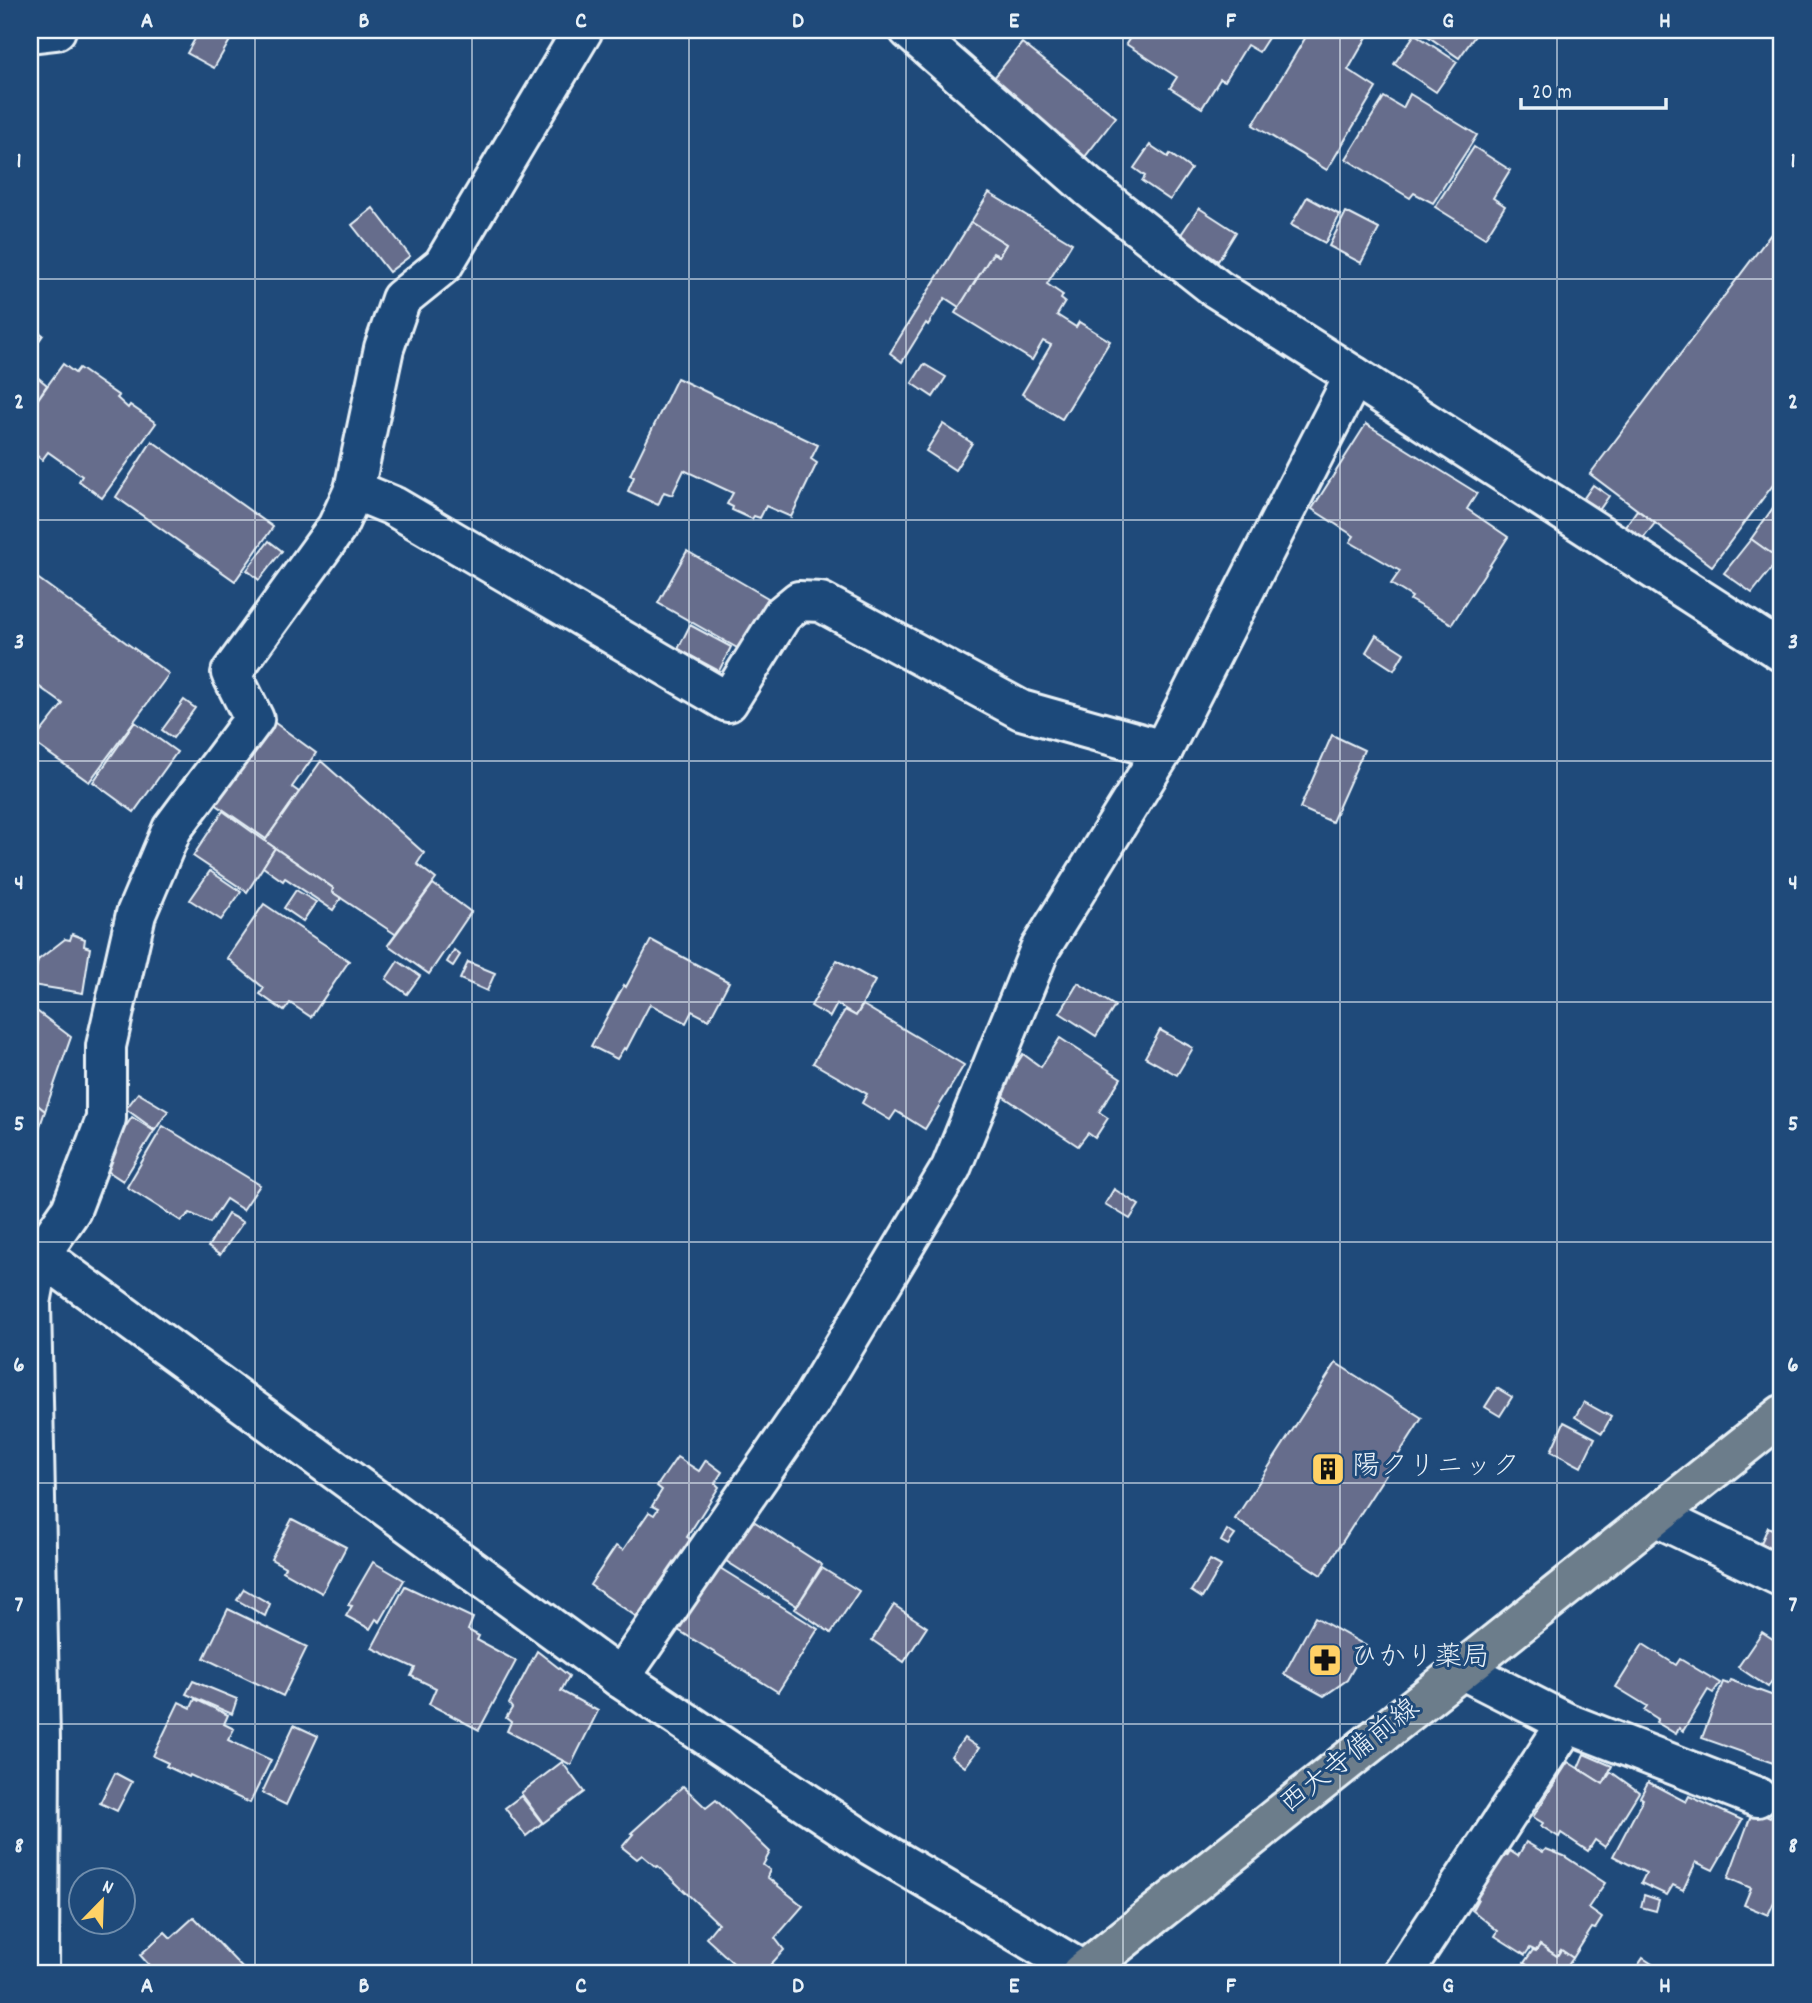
<svg xmlns="http://www.w3.org/2000/svg" width="1812" height="2003" viewBox="0 0 1812 2003" font-family="Dekko,'Klee One',sans-serif">
<style>
.building{fill:#666d8c;stroke:#e8f1f8;stroke-width:2}
.lines{fill:none;stroke-linecap:round;stroke-linejoin:round}
.minor-casing{stroke:#e8f1f8;stroke-width:44}
.major-casing{stroke:#e8f1f8;stroke-width:44}
.minor{stroke:#1f4a7a;stroke-width:38}
.major{stroke:#6c7d8b;stroke-width:38}
.grid{fill:none;stroke:#e8f1f8;stroke-width:2;stroke-opacity:0.55}
.labels{text-anchor:middle;dominant-baseline:central;stroke-width:6;stroke-linejoin:round;paint-order:stroke}
.poi-label{font-size:28px;fill:#e8f1f8;stroke:#1f4a7a;text-anchor:start}
.street-label{font-size:28px;fill:#e8f1f8;stroke:#1f4a7a}
.neatline{fill:none;stroke:#e8f1f8;stroke-width:2.5}
.grid-label{font-size:23px;text-anchor:middle;font-weight:bold;fill:#e8f1f8}
</style>
<rect width="100%" height="100%" fill="#1f4a7a"/>
<filter id="ink" filterUnits="userSpaceOnUse"><feTurbulence type="fractalNoise" baseFrequency=".0143" numOctaves="2"/><feDisplacementMap in="SourceGraphic" scale="14" xChannelSelector="R" yChannelSelector="G"/><feConvolveMatrix kernelMatrix="1 2 1 2 8 2 1 2 1" color-interpolation-filters="sRGB"/></filter>
<g filter="url(#ink)">
<g class="building">
<path d="M200,30H236L214,68L187,53Z"/>
<path d="M1135,30H1273L1259,52L1247,45L1225,81L1220,79L1202,108L1170,88L1177,77L1126,44Z"/>
<path d="M1310,30H1371L1348,70L1376,88L1327,170L1253,125Z"/>
<path d="M1419,30H1473L1477,33L1459,58Z"/>
<path d="M1415,34L1457,62L1436,92L1394,64Z"/>
<path d="M1022,43L1116,117L1084,158L1012,102L1016,97L993,79Z"/>
<path d="M1410,94L1477,135L1433,203L1414,193L1410,198L1346,159L1384,97L1403,108Z"/>
<path d="M1150,145L1168,157L1170,154L1191,169L1170,200L1142,181L1145,176L1134,168Z"/>
<path d="M1474,147L1510,170L1493,198L1505,206L1485,238L1435,207Z"/>
<path d="M989,193L1072,243L1047,284L1063,295L1061,299L1065,302L1057,315L1076,327L1079,322L1110,341L1062,419L1022,394L1051,345L1043,341L1032,360L955,313L993,253L999,256L1006,244L971,222Z"/>
<path d="M1307,197L1340,215L1325,243L1291,225Z"/>
<path d="M373,208L410,256L389,272L352,225Z"/>
<path d="M1199,208L1236,232L1218,261L1180,236Z"/>
<path d="M1346,212L1379,229L1361,263L1329,246Z"/>
<path d="M971,222L1006,244L999,256L993,253L959,307L945,298L928,325L926,323L902,362L890,353Z"/>
<path d="M1774,230L1782,237V473L1712,566L1590,474Z"/>
<path d="M30,319L33,322L30,325L43,335L30,354Z"/>
<path d="M63,364L75,373L79,368L119,396L117,398L128,408L130,405L156,423L102,498L79,481L82,476L48,452L42,460L30,450V410Z"/>
<path d="M924,364L946,377L933,397L912,383Z"/>
<path d="M36,376L47,385L35,403L30,400V385Z"/>
<path d="M677,378L818,445L811,459L817,463L791,517L766,506L760,518L754,516L752,519L732,510L733,507L727,504L733,493L684,470L672,495L664,492L658,505L628,491L634,477L630,475Z"/>
<path d="M943,424L972,443L955,470L926,451Z"/>
<path d="M1366,424L1477,493L1467,509L1508,537L1452,624L1410,600L1412,597L1391,584L1400,571L1350,542L1354,536L1312,509Z"/>
<path d="M152,441L273,527L235,581L116,497Z"/>
<path d="M1593,485L1609,496L1595,516L1579,505Z"/>
<path d="M1782,495V562L1751,539Z"/>
<path d="M1637,510L1655,523L1642,540L1625,527Z"/>
<path d="M1751,539L1779,559L1752,593L1724,573Z"/>
<path d="M269,541L282,551L259,580L247,570Z"/>
<path d="M687,551L768,598L739,649L658,603Z"/>
<path d="M36,577L169,674L89,782L33,742L63,704L30,680V585Z"/>
<path d="M690,625L731,647L719,671L678,649Z"/>
<path d="M1376,635L1404,653L1394,670L1366,652Z"/>
<path d="M184,700L195,708L173,738L162,730Z"/>
<path d="M271,720L316,753L292,787L299,792L266,839L208,799Z"/>
<path d="M135,722L177,752L134,812L93,782Z"/>
<path d="M1332,735L1364,750L1332,822L1300,808Z"/>
<path d="M321,761L424,853L417,864L436,879L395,934L332,892L333,888L265,841Z"/>
<path d="M223,811L275,848L247,892L193,856Z"/>
<path d="M275,848L333,888L332,892L341,898L333,910L285,878L283,881L263,867Z"/>
<path d="M210,871L241,892L221,920L190,900Z"/>
<path d="M433,884L471,912L429,974L388,945Z"/>
<path d="M296,890L316,902L303,921L284,908Z"/>
<path d="M264,904L349,961L311,1017L290,1003L284,1011L260,994L264,988L227,958Z"/>
<path d="M72,934L85,939L84,946L90,948L83,993L32,985L38,960L65,939L70,940Z"/>
<path d="M651,940L729,982L709,1020L692,1011L686,1023L650,1004L626,1050L624,1048L617,1059L591,1046L624,985L626,987Z"/>
<path d="M454,950L460,955L453,966L447,962Z"/>
<path d="M30,952L38,959L30,968Z"/>
<path d="M837,960L875,981L856,1016L837,1004L830,1017L811,1006Z"/>
<path d="M398,961L420,976L407,994L386,979Z"/>
<path d="M468,962L495,973L487,991L460,979Z"/>
<path d="M1078,983L1115,1006L1096,1036L1060,1013Z"/>
<path d="M863,1005L964,1065L925,1129L896,1111L890,1120L862,1103L867,1094L813,1063L845,1010L856,1016Z"/>
<path d="M30,1006L71,1037L45,1111L30,1099Z"/>
<path d="M1160,1030L1193,1048L1177,1075L1145,1057Z"/>
<path d="M1060,1038L1121,1078L1099,1112L1108,1118L1095,1138L1088,1133L1078,1146L998,1093L1023,1054L1041,1067Z"/>
<path d="M138,1093L168,1111L155,1130L126,1109Z"/>
<path d="M30,1099L45,1111L30,1155Z"/>
<path d="M132,1117L154,1131L123,1181L100,1166Z"/>
<path d="M163,1126L260,1185L243,1210L226,1199L210,1223L190,1213L181,1221L127,1187Z"/>
<path d="M1114,1189L1139,1205L1130,1219L1105,1204Z"/>
<path d="M228,1214L243,1222L220,1255L208,1247Z"/>
<path d="M1336,1363L1422,1418L1321,1575L1235,1519Z"/>
<path d="M1497,1388L1512,1397L1500,1416L1485,1407Z"/>
<path d="M1584,1402L1611,1417L1602,1433L1575,1417Z"/>
<path d="M1564,1422L1595,1438L1581,1467L1551,1451Z"/>
<path d="M677,1457L699,1471L706,1460L722,1472L715,1483L719,1487L687,1537L693,1541L640,1619L590,1585L616,1546L623,1550L649,1512L654,1515L658,1509L652,1506L662,1490L657,1486Z"/>
<path d="M292,1519L346,1547L322,1593L283,1571L285,1567L271,1559Z"/>
<path d="M752,1520L822,1565L797,1606L726,1561Z"/>
<path d="M1768,1527L1782,1534L1774,1552L1760,1545Z"/>
<path d="M1227,1530L1235,1535L1228,1545L1221,1541Z"/>
<path d="M1210,1560L1221,1566L1202,1598L1191,1591Z"/>
<path d="M373,1562L404,1580L380,1622L376,1619L370,1629L346,1616L352,1606L348,1605Z"/>
<path d="M720,1568L818,1629L778,1692L678,1630Z"/>
<path d="M822,1568L859,1591L831,1633L795,1609Z"/>
<path d="M405,1586L473,1618L468,1630L479,1636L477,1640L516,1661L479,1730L429,1704L436,1688L411,1676L415,1668L372,1648Z"/>
<path d="M244,1589L270,1604L265,1616L237,1600Z"/>
<path d="M894,1605L927,1627L904,1662L872,1640Z"/>
<path d="M228,1609L307,1647L283,1696L204,1658Z"/>
<path d="M1315,1617L1366,1646L1347,1680L1324,1696L1284,1674Z"/>
<path d="M1762,1632L1782,1645V1665L1768,1687L1738,1667Z"/>
<path d="M1643,1644L1676,1665L1680,1659L1720,1683L1713,1693L1708,1690L1683,1731L1679,1728L1676,1734L1656,1722L1658,1719L1644,1710L1647,1706L1616,1687Z"/>
<path d="M537,1651L569,1676L561,1691L598,1711L571,1765L507,1731L511,1722L506,1718L512,1708L509,1704Z"/>
<path d="M1730,1680L1782,1699V1736L1773,1763L1702,1738L1723,1682L1728,1684Z"/>
<path d="M193,1681L237,1699L232,1714L186,1694Z"/>
<path d="M195,1699L228,1715L224,1724L234,1729L228,1740L271,1760L250,1803L190,1775L189,1777L166,1766L168,1763L153,1756L179,1702L191,1708Z"/>
<path d="M294,1725L318,1736L286,1805L262,1793Z"/>
<path d="M964,1738L979,1748L965,1767L951,1756Z"/>
<path d="M1584,1754L1612,1766L1603,1784L1578,1768Z"/>
<path d="M562,1762L584,1792L543,1823L521,1793Z"/>
<path d="M1568,1762L1603,1784L1611,1772L1639,1792L1605,1847L1595,1840L1588,1851L1561,1833L1559,1837L1541,1826L1543,1823L1533,1817Z"/>
<path d="M115,1773L132,1782L117,1811L100,1803Z"/>
<path d="M1648,1782L1686,1802L1689,1796L1742,1820L1713,1870L1696,1862L1683,1890L1673,1885L1667,1895L1641,1883L1646,1873L1613,1856L1643,1799L1640,1797Z"/>
<path d="M683,1786L706,1808L716,1800L770,1852L763,1865L770,1870L767,1877L803,1906L775,1938L784,1950L763,1973H744L706,1938L718,1923L658,1866L656,1867L642,1855L637,1859L622,1847L633,1834L631,1833Z"/>
<path d="M521,1796L542,1823L526,1836L505,1808Z"/>
<path d="M1776,1805L1782,1808V1906L1774,1902L1768,1915L1744,1905L1751,1888L1728,1878L1753,1810L1770,1818Z"/>
<path d="M1526,1842L1543,1852L1546,1849L1564,1856L1605,1883L1588,1908L1602,1918L1595,1929L1592,1928L1573,1958L1561,1950L1557,1956L1540,1945L1536,1951L1530,1948L1525,1955L1495,1936L1498,1931L1472,1910L1478,1899L1475,1897L1504,1854L1507,1856L1510,1851L1518,1856Z"/>
<path d="M1644,1895L1659,1900L1656,1911L1641,1907Z"/>
<path d="M194,1917L247,1973H156L140,1955L165,1932L171,1938Z"/>
<path d="M1540,1945L1557,1956L1561,1950L1573,1958L1563,1973H1541L1524,1963L1533,1950L1536,1951Z"/>
<path d="M1643,1958L1666,1973H1633Z"/>
</g>
<g class="lines">
<g class="minor-casing">
<g id="minor">
<path d="M30,33L56,30"/>
<path d="M1354,376L1782,652"/>
<path d="M354,490L384,348L401,299L443,265L583,30"/>
<path d="M30,1247L620,1678L870,1845L1083,1971"/>
<path d="M1657,1517L1782,1577"/>
<path d="M620,1678L811,1401L951,1168L1040,949L1163,750L1354,376L1217,289L1088,187L909,30"/>
<path d="M1567,1723L1757,1797"/>
<path d="M39,1973L40,1740L31,1303L40,1255L71,1210L106,1119V1046L136,914L172,829L254,719L231,673L337,527L354,490L393,506L728,702L782,615L799,601L821,602L1021,710L1163,750"/>
<path d="M1403,1973L1567,1723L1463,1670"/>
</g>
</g>
<g class="major-casing">
<path id="major" d="M1081,1973L1782,1415"/>
</g>
<use href="#minor" class="minor"/>
<use href="#major" class="major"/>
</g>
</g>
<path class="grid" d="M255,30V1973M472,30V1973M689,30V1973M906,30V1973M1123,30V1973M1340,30V1973M1557,30V1973M30,279H1782M30,520H1782M30,761H1782M30,1002H1782M30,1242H1782M30,1483H1782M30,1724H1782"/>
<defs>
<g id="building-square" transform="scale(1.75)"><rect x="-9" y="-9" width="18" height="18" rx="4" fill="#ffd166" stroke="#1f4a7a"/><path d="M-4-6H4V6H1V3H-1V6H-4ZM-2.5-4.3h1.7v1.8h-1.7ZM.8-4.3h1.7v1.8H.8ZM-2.5-1h1.7V.8h-1.7ZM.8-1h1.7V.8H.8Z" fill="#111"/></g>
<g id="pharmacy-square" transform="scale(1.75)"><rect x="-9" y="-9" width="18" height="18" rx="4" fill="#ffd166" stroke="#1f4a7a"/><path d="M-2-6h4v4h4v4h-4v4h-4v-4h-4v-4h4Z" fill="#111"/></g>
</defs>
<g fill-rule="evenodd">
<use href="#building-square" x="1328" y="1469"/>
<use href="#pharmacy-square" x="1325" y="1660"/>
</g>
<g class="labels">
<g class="poi-label">
<text x="1352" y="1469">陽クリニック</text>
<text x="1350" y="1660">ひかり薬局</text>
</g>
<g class="street-label">
<text transform="translate(1351 1758) rotate(-38)">西大寺備前線</text>
</g>
</g>
<rect width="1812" height="2003" fill="none" stroke="#1f4a7a" stroke-width="77"/>
<g transform="translate(102 1901) rotate(23)"><circle r="33" fill="#1f4a7a" stroke="#6f8dac" stroke-width="2"/>
<path d="M0-5L12 26L0 18L-12 26Z" fill="#ffd166"/>
<text y="-10" font-size="19" font-weight="bold" text-anchor="middle" fill="#e8f1f8">N</text>
</g>
<path d="M1521 98v10h145v-10" fill="none" stroke="#e8f1f8" stroke-width="3.5"/>
<text x="1532" y="98" font-size="21" fill="#e8f1f8" stroke="#1f4a7a" stroke-width="5" paint-order="stroke">20 m</text>
<rect x="38" y="38" width="1735" height="1927" class="neatline"/>
<g class="grid-label">
<text x="147" y="27">A</text>
<text x="364" y="27">B</text>
<text x="581" y="27">C</text>
<text x="798" y="27">D</text>
<text x="1014" y="27">E</text>
<text x="1231" y="27">F</text>
<text x="1448" y="27">G</text>
<text x="1665" y="27">H</text>
<text x="19" y="167">1</text>
<text x="1793" y="167">1</text>
<text x="19" y="408">2</text>
<text x="1793" y="408">2</text>
<text x="19" y="648">3</text>
<text x="1793" y="648">3</text>
<text x="19" y="889">4</text>
<text x="1793" y="889">4</text>
<text x="19" y="1130">5</text>
<text x="1793" y="1130">5</text>
<text x="19" y="1371">6</text>
<text x="1793" y="1371">6</text>
<text x="19" y="1611">7</text>
<text x="1793" y="1611">7</text>
<text x="19" y="1852">8</text>
<text x="1793" y="1852">8</text>
<text x="147" y="1992">A</text>
<text x="364" y="1992">B</text>
<text x="581" y="1992">C</text>
<text x="798" y="1992">D</text>
<text x="1014" y="1992">E</text>
<text x="1231" y="1992">F</text>
<text x="1448" y="1992">G</text>
<text x="1665" y="1992">H</text>
</g>
</svg>
